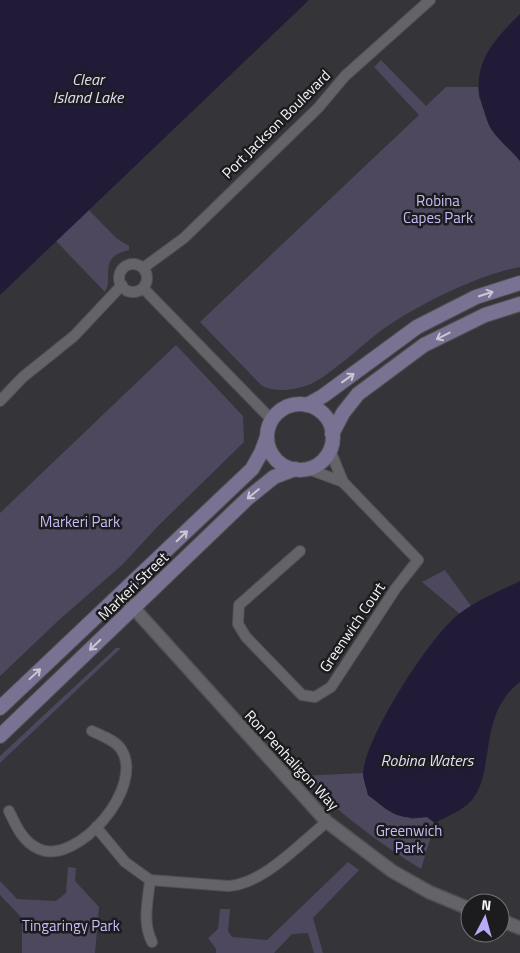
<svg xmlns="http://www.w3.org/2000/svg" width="520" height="953" viewBox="0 0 520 953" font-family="'Titillium Web',sans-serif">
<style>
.green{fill:#4d485e}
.water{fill:#221b37}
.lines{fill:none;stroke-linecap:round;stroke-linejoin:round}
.minor-casing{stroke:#515054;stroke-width:12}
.tertiary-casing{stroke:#515054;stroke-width:15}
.secondary-casing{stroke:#515054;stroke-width:16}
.minor{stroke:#646368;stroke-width:10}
.tertiary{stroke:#646368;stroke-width:12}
.secondary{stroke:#7a7293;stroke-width:14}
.oneway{stroke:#cac6d4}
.labels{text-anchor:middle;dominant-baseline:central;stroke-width:5;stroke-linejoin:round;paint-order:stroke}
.street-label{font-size:15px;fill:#f5f4f7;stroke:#1c1c1e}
.park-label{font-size:15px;fill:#c7bbf6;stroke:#1c1c1e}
.water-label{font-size:16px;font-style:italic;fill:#e2def6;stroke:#1c1c1e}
</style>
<rect width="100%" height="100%" fill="#353439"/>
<g class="green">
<path d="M381,60L426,106L446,87H478L479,98L520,161V267C479,274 411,308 378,333C360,347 330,375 311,384C296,390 277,393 262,386L200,322L419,115L374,67Z"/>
<path d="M89,210L116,238L129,246V250C97,257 114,277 105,292L56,241Z"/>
<path d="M176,345L243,416L244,442L159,525L122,565L59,620L0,676V513Z"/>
<path d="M445,570L471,606L460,614L422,582Z"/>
<path d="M116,648H121L0,763V756Z"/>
<path d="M363,773L368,795L411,819L427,817L435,823L421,869C377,842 337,811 301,776Z"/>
<path d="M348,862L359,870L313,918L323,953H314L308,933L292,934L274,953H216V949L208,938L218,929L220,909H230L228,931L232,937L267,940Z"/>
<path d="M68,867L76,868L75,881L99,907L95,953H22V918L0,895V881L17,899L56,901L66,893Z"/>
</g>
<g class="water">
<path d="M0,0H309L0,295Z"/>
<path d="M520,14V161C511,150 499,141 491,129C488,124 486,117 484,111C468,69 491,42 520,14Z"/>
<path d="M520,581V682C475,716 498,777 468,804C459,812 445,817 435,823L427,817C396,820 391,813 368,795C367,789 363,780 363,773C366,736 430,636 459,614C477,600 500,591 520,581Z"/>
</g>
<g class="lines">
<g class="minor-casing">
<g id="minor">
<circle cx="133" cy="278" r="14"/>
<path d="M143,268L184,238L318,108L345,76L430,0"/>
<path d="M143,288L272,420"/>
<path d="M0,401L23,377L74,336L122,285"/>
<path d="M308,469L343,482"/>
<path d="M300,551L239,605L238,624L246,637L302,695L315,697L331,687L396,588L418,560L343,482L330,450"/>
<path d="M9,811C16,826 23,842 39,849C77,866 146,787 121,749C115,740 102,736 92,731"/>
<path d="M96,827L125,862L150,880L228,886C264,884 299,844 327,822"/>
<path d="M150,880C148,901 142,922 152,942"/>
</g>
</g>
<g class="tertiary-casing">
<g id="tertiary">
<path d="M121,594L327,822L392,871L429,892L470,909"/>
<path d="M500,920L520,928"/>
</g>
</g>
<g class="secondary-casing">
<g id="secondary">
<circle cx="300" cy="437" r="33"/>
<path d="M307,405L323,396L417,327L476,297L520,283"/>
<path d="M332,434L343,413L358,394L424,345L485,315L520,304"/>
<path d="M0,708L252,469L261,453L267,437"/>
<path d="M0,736L248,498L274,477L295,469"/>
</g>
</g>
<use href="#minor" class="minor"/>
<use href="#tertiary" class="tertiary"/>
<use href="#secondary" class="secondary"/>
</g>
<defs><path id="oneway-shaft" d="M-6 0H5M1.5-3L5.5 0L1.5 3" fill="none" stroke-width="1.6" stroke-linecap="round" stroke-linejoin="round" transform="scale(1.25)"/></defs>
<g class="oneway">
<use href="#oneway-shaft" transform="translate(486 294) rotate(-18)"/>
<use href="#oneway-shaft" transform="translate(443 336) rotate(153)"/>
<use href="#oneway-shaft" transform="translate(348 378) rotate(-36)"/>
<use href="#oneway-shaft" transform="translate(253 494) rotate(140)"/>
<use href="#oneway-shaft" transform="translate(182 536) rotate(-44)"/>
<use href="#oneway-shaft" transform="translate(95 645) rotate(136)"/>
<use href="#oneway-shaft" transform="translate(35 674) rotate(-43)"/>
</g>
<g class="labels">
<g class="street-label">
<text transform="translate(276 124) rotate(-45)">Port Jackson Boulevard</text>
<text transform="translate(133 586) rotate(-44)">Markeri Street</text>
<text transform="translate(352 627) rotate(-56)">Greenwich Court</text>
<text transform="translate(292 760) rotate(47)">Ron Penhaligon Way</text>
</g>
<g class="park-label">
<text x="438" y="200">Robina<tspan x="438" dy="17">Capes Park</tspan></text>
<text x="80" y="521">Markeri Park</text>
<text x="409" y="830">Greenwich<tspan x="409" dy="17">Park</tspan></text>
<text x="71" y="925">Tingaringy Park</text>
</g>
<g class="water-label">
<text x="88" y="79">Clear<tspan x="88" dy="18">Island Lake</tspan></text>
<text x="427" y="760">Robina Waters</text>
</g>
</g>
<g transform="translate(485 918) rotate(6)"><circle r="24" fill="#1c1c1e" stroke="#737275"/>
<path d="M0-4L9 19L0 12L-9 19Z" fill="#bbaaf6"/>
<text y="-8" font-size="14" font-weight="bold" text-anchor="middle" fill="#f5f4f7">N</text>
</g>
</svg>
